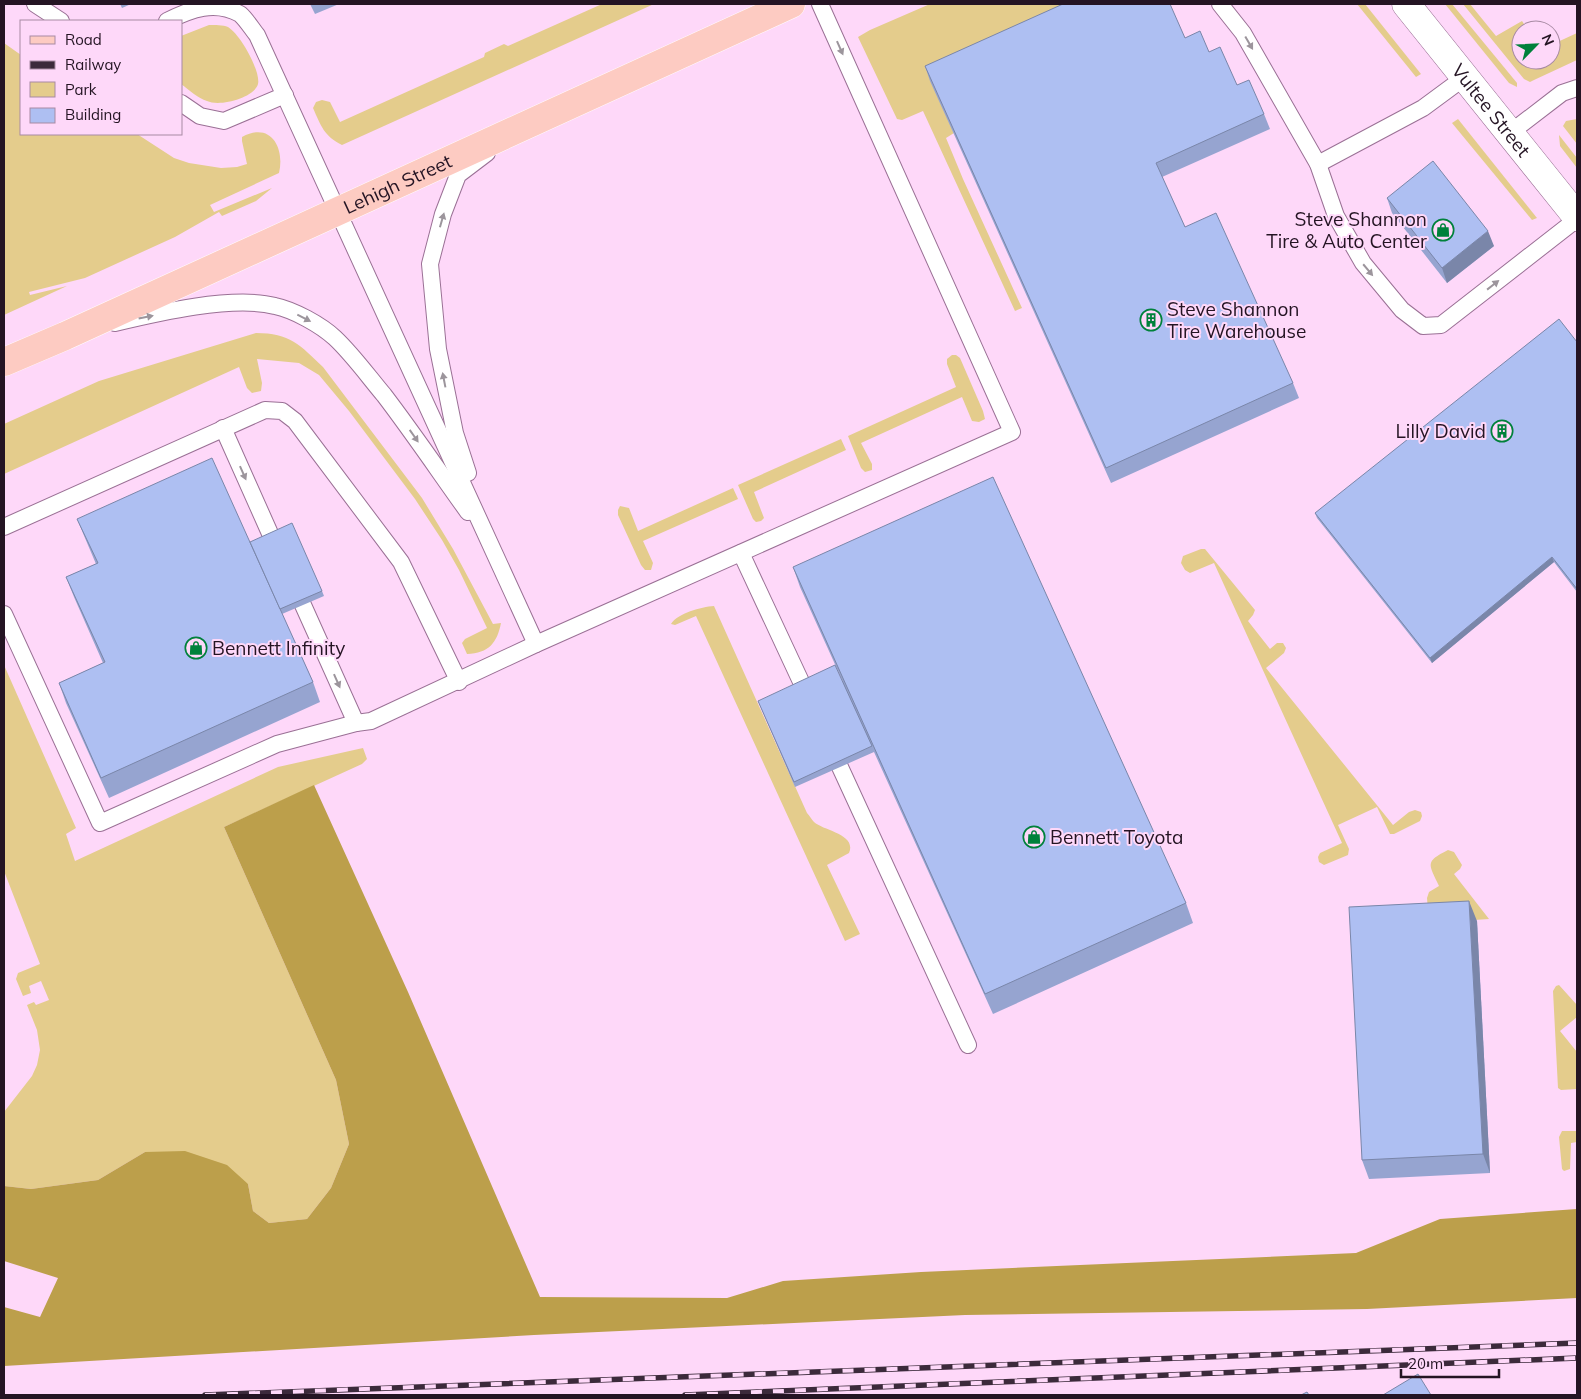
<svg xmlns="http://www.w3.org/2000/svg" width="1581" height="1399" viewBox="0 0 1581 1399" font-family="Mulish,sans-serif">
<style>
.green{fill:#e4cc8c}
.forest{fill:#bc9f4b}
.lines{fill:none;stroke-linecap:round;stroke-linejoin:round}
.service-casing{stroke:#9a7095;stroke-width:18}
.minor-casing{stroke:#9a7095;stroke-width:29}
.primary-casing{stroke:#fff;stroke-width:29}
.service{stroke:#fff;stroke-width:16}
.minor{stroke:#fff;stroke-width:28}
.primary{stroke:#fdcbc2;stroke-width:28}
.rail-casing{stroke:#3c2a3b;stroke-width:5.5}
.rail{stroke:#fed8f9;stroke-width:4;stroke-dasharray:11;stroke-linecap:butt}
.wall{fill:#96a4d0}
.shaded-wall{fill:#7a86a9}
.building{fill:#aebff2;stroke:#7a86a9}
.oneway{fill:#9c959c}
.labels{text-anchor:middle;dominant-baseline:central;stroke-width:4;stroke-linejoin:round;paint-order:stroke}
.street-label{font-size:19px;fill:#241423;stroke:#fed8f9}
.poi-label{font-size:19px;fill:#241423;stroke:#fed8f9;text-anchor:start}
</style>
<rect width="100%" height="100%" fill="#fed8f9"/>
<g class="green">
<path d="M602,4H654L342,145C324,136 321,126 313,108L316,102L322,100L330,102L340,122L484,57L485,53L504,44L508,46Z"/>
<path d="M930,4H1071L931,81L954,133L946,138L963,179L1022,308L1015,311L923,111L902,120L897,119L858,37L870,30Z"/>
<path d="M1357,4H1365L1421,74L1416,77Z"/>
<path d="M1445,4H1452L1517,83V87L1509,83Z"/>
<path d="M1463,4H1470L1496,36L1522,21L1528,30H1521V60H1551V45L1577,33V60L1534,80L1530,82L1524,79Z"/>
<path d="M209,25C215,25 223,25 228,27C240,34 261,71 258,84C254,98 220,107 207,101C198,98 189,90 181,84V36Z"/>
<path d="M4,43L21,55V134H137L174,158L189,163L221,168L237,167L247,164L242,141V137C271,121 285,148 279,173L210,205L214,212L272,188L256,201L222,216L219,212L175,237L85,278L29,292L30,295L67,286L4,315Z"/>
<path d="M1458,119L1537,218L1532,220L1452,123Z"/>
<path d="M1577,119V144L1563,126L1566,121Z"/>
<path d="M1559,135L1577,158V168L1560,146Z"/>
<path d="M256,333C290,333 300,345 323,367L422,498L453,549L493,624L501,623C497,643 489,653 467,654L462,643L465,639L487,628L459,570L442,540L415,499L349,411L319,375L299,363L257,359L262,383L261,391L252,393L247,388L239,367L4,474V424L99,381Z"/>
<path d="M952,355H956L960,358L983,411L985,419L979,422L972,421L962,397L861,443L872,464V470L865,472L861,468L848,436L956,387L947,364V359Z"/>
<path d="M841,439L846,450L754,492L764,518L761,521L756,522L753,519L738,485Z"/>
<path d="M733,488L738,499L643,541L653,563L651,570H645L641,565L618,515V510L620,506L629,508L638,531Z"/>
<path d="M1201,549H1205L1255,610L1253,615L1248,621L1270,649L1277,643H1283L1286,648L1284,653L1266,668L1393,825L1409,812L1415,810L1421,812L1422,816L1420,821L1394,834H1390L1377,807L1338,825L1349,849L1348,855L1324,865L1319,862L1318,857L1320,853L1342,843L1214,563L1190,573L1185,570L1181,563L1183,556Z"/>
<path d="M714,606L807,813C810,816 812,820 814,822C824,831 857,834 849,853L827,865L860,934L845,941L696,616L675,625L671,624C678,613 701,607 714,606Z"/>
<path d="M4,665L76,828L66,834L75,861L278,767L363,748L367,759L362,764L224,827L336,1080L349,1144L331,1188L307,1219L269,1223L253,1211L248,1184L145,1152L98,1180L31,1189L4,1186V1112L32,1076L37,1065L40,1050L37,1030L27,1005L34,1002L36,1005L49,1000L41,981L29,986L31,993L23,996L16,979L18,973L40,964L4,871Z"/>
<path d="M1448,850L1454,852L1462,865L1460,869L1454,874L1489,919L1429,923L1427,898L1429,892L1439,886C1429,864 1424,862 1448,850Z"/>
<path d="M1559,985L1577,1005V1017L1560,1031L1577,1052V1089L1561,1090L1558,1088L1553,991L1556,986Z"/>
<path d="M1562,1131H1577V1142L1571,1143L1570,1169L1564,1171L1562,1169L1559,1137Z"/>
</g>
<path class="forest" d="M314,785L408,992L540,1297L727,1298L783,1281L921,1272L1356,1253L1440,1219L1577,1209V1298L1367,1309L965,1315L534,1335L4,1366V1307L40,1317L58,1278L4,1261V1186L31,1189L98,1180L145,1152L185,1151L227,1165L248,1184L253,1211L269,1223L307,1219L331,1188L349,1144L336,1080L224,827Z"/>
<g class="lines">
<g class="service-casing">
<g id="service">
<path d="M35,4L61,21"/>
<path d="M1220,4L1243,33L1318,164L1336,216L1363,263L1402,310L1423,326L1441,325L1577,219"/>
<path d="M167,21C191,9 215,0 240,14C246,19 252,29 257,35L536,644"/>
<path d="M181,103L200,116L224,121L285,95"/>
<path d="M1510,133L1562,93L1577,88"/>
<path d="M1318,164L1423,108L1465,77"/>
<path d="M115,323C157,313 233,295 275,306C294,310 321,325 335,338C353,355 368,376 384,395C413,433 440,473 468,512"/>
<path d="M223,428L272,538"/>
<path d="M468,473L455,433L438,349L430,264L443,214L458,175L487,153"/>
<path d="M4,527L265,410L282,411L295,421L401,562L459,682"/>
<path d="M741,553L803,686"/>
<path d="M303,605L356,723"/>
<path d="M4,614L100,823L277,744L356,723L371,721L536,644L1012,432L820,4"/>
<path d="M840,767L968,1045"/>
</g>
</g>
<g class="minor-casing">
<g id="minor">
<path id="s1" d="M1406,4L1577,217"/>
</g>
</g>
<g class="primary-casing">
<g id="primary">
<path id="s2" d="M4,362L65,336L791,4"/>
</g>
</g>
<use href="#service" class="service"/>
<use href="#minor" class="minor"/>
<use href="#primary" class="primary"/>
<g class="rail-casing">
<g id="rail">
<path d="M205,1395L1577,1343"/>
<path d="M685,1395L1577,1358"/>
</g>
</g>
<use href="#rail" class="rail"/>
</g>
<g class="wall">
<path d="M120,4H131L122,8Z"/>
<path d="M310,4H339L315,14Z"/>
<path d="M1185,38L1209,52L1237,85L1264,114L1270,129L1162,177L1185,227L1293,383L1299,398L1111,483L930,81L925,66Z"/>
<path d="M1387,198L1494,246L1447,283L1392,213Z"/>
<path d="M1577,342V592L1554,562L1432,663L1317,518L1315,513Z"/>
<path d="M77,519L250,542L322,591L324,596L282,614L313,682L320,702L109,798L66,703L59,683L103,663L74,597L66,577L96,564L85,538Z"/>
<path d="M793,567L1186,903L1193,923L993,1014L874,752L795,787L758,701L843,682L800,587Z"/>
<path d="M1477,921L1490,1173L1369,1179L1362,1160Z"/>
</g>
<g class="shaded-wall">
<path d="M1488,231L1494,246L1447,283L1442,268Z"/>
<path d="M1552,557L1554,562L1432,663L1430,658Z"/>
<path d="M1469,901L1477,921L1490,1173L1483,1154Z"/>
</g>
<g class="building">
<path d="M1063,4H1170L1185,38L1200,31L1209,52L1220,47L1237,85L1249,80L1264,114L1156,163L1185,227L1216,213L1293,383L1106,468L925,66Z"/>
<path d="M1433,161L1488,231L1442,268L1387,198Z"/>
<path d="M1559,319L1577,342V589L1552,557L1430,658L1315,513Z"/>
<path d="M212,458L313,682L101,778L59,683L105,662L66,577L98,563L77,519Z"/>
<path d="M993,477L1186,903L985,994L793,567Z"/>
<path d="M292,523L322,591L280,609L250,542Z"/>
<path d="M835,665L872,746L794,782L758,701Z"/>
<path d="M1469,901L1483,1154L1362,1160L1349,907Z"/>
<path d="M1418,1374L1431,1395H1383Z"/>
<path d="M1307,1392L1309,1395H1301Z"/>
</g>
<defs><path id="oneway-solid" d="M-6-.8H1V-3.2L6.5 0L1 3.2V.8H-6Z" transform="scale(1.25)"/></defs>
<g class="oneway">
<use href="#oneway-solid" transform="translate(1249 43) rotate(60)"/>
<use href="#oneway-solid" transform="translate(840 48) rotate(66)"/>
<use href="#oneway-solid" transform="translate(442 220) rotate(-74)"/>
<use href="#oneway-solid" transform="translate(1368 270) rotate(50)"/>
<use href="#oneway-solid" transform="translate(1493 285) rotate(-38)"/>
<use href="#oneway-solid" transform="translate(146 317) rotate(-11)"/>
<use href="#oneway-solid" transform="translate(304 318) rotate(27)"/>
<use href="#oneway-solid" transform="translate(444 380) rotate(-101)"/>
<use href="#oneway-solid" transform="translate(414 436) rotate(55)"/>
<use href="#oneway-solid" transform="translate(243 473) rotate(66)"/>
<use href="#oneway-solid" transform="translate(337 681) rotate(66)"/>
</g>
<defs>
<g id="shop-ring" transform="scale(1.125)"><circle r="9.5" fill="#fed8f9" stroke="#00813b" stroke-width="1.5"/><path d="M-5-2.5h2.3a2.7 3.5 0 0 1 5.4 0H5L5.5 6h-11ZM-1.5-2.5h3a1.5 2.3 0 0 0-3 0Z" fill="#00813b"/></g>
<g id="building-ring" transform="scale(1.125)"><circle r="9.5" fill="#fed8f9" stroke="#00813b" stroke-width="1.5"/><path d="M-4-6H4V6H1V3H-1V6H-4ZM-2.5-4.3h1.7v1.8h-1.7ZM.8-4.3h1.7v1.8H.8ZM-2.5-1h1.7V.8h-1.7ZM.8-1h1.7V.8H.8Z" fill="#00813b"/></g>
</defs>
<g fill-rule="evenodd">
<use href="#shop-ring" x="1443" y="230"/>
<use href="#building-ring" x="1151" y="320"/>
<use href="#building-ring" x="1502" y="431"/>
<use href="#shop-ring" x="196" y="648"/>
<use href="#shop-ring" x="1034" y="837"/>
</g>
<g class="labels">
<g class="street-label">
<text stroke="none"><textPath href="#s1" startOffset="136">Vultee Street</textPath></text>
<text stroke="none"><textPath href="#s2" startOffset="432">Lehigh Street</textPath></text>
</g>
<g class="poi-label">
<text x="1427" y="219" text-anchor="end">Steve Shannon<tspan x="1427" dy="22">Tire &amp; Auto Center</tspan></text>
<text x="1167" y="309">Steve Shannon<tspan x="1167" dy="22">Tire Warehouse</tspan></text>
<text x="1486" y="431" text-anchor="end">Lilly David</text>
<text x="212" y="648">Bennett Infinity</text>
<text x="1050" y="837">Bennett Toyota</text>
</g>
</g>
<rect width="1581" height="1399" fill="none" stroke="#241423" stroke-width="10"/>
<rect x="20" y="20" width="162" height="115" fill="#fed8f9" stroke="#a78aa3"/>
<rect x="30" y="36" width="25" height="8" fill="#fdcbc2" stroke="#a78aa3"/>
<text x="65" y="45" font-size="15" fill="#241423">Road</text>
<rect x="30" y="61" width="25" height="8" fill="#3c2a3b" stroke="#a78aa3"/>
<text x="65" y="70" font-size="15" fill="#241423">Railway</text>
<rect x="30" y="82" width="25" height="15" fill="#e4cc8c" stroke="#a78aa3"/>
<text x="65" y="95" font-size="15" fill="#241423">Park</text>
<rect x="30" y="108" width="25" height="15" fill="#aebff2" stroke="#a78aa3"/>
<text x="65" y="120" font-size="15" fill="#241423">Building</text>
<g transform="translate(1536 45) rotate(66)"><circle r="24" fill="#fed8f9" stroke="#a78aa3"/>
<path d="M0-4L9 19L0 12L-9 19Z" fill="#00813b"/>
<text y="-8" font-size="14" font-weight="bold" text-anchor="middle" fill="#241423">N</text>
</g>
<path d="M1401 1369v8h98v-8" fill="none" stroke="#241423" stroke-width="2.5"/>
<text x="1408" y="1369" font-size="15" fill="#241423" stroke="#fed8f9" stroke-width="4" paint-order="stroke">20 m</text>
</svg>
